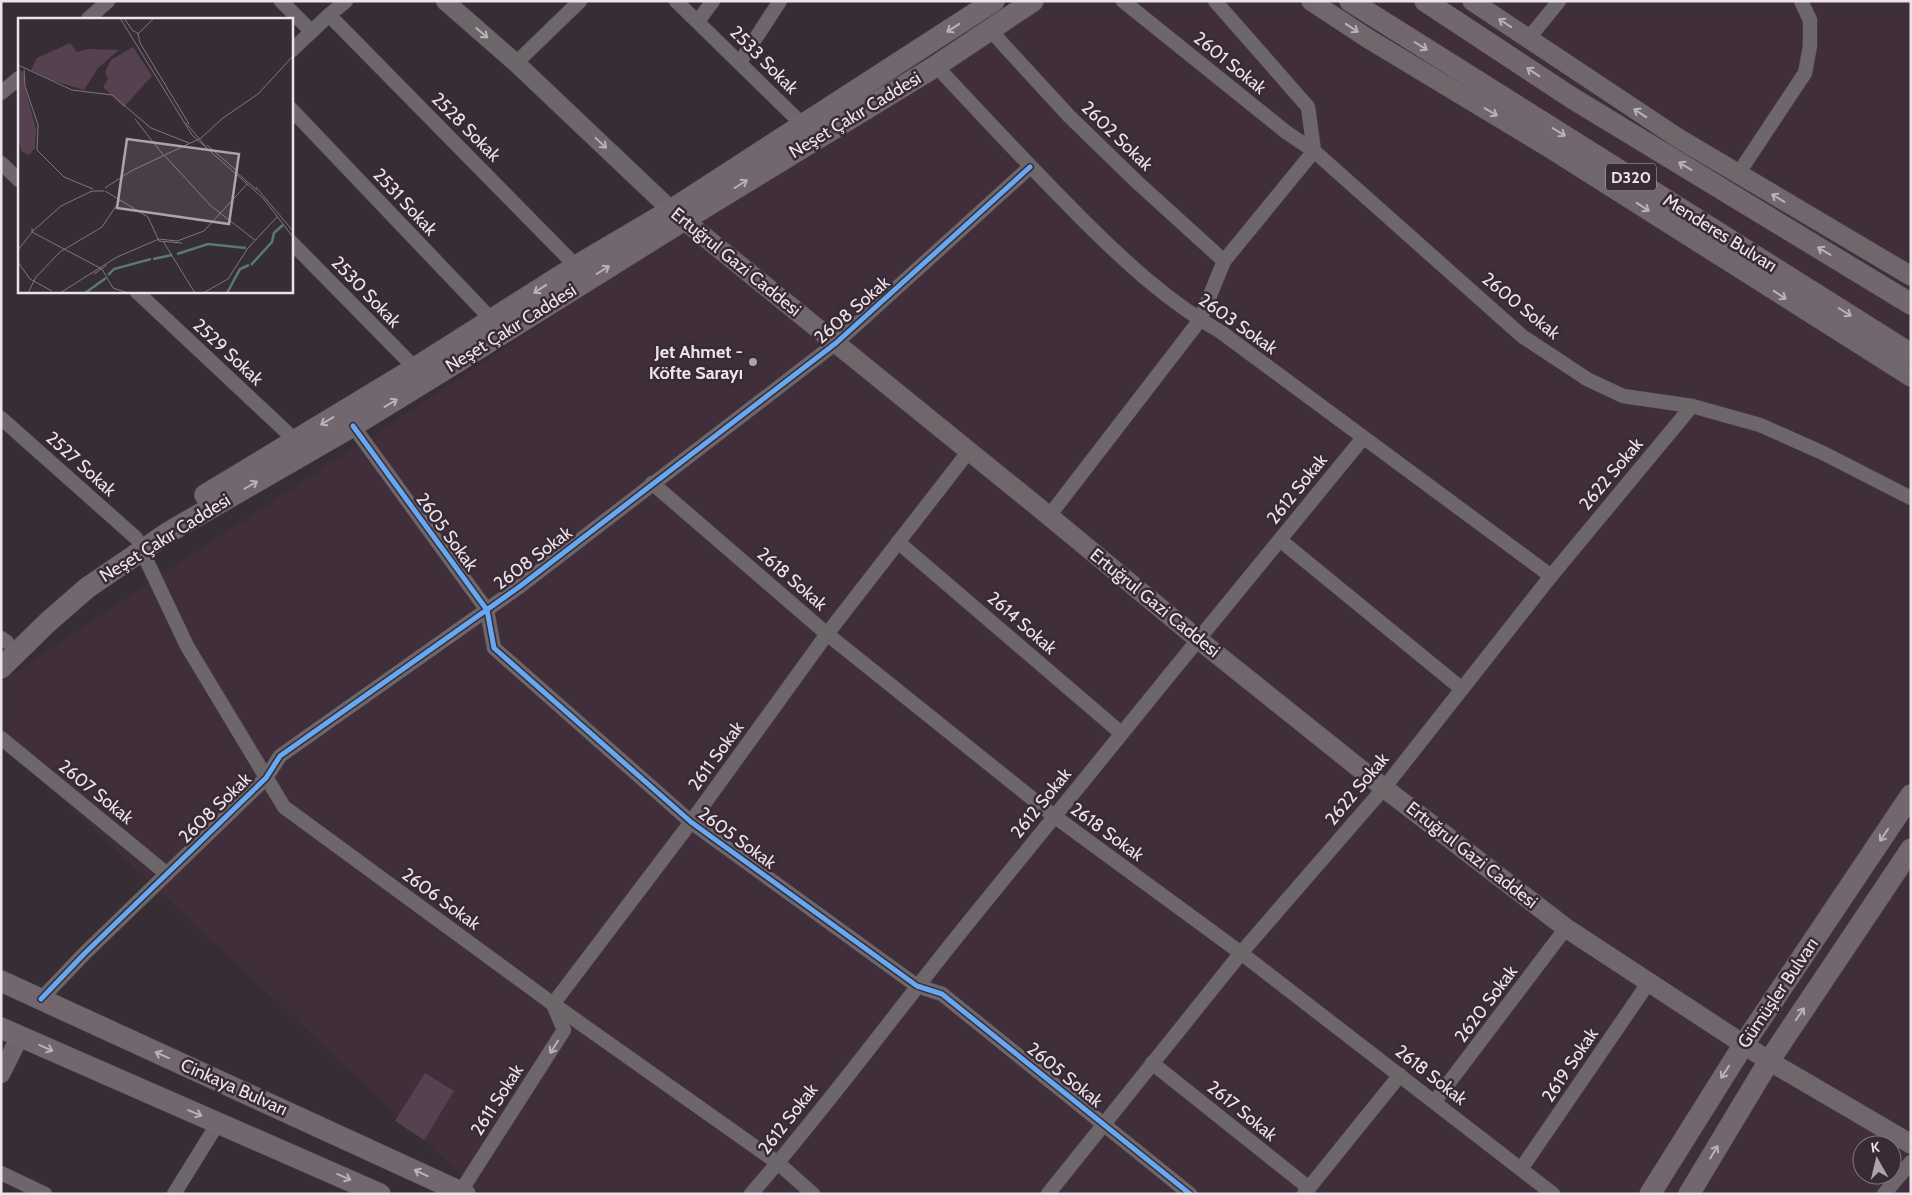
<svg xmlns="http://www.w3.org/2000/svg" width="1912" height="1195" viewBox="0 0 1912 1195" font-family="Cabin,sans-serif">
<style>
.built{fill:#402e3b;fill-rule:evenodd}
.garden{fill:#55414f}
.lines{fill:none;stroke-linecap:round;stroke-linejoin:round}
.minor-casing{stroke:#534c51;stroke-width:15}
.tertiary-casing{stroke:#534c51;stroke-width:19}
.secondary-casing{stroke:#534c51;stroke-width:20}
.primary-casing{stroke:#534c51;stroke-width:22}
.minor{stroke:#6d676b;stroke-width:14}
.tertiary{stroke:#6d676b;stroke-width:18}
.secondary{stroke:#70676d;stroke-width:19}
.primary{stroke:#72676f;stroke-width:21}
.cycleway-casing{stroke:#392b35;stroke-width:8}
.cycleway{stroke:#66a8f1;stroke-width:5}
.oneway{stroke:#bbb1b8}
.oneway2{stroke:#bcb1b9}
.oneway3{stroke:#bab1b7}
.poi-dot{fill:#ada4aa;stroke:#392b35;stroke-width:2}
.labels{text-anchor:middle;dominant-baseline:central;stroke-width:5;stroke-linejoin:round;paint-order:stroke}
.shield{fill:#392b35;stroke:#b7acb4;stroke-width:1}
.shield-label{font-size:16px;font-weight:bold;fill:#ede3ea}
.street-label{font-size:18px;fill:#ede3ea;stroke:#392b35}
.poi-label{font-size:18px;font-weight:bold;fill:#ede3ea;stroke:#392b35;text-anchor:end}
.inset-river{fill:none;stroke:#5a7970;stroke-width:2.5}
.inset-road{fill:none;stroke:#7f767d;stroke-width:1}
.view{fill:#ada4aa;fill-opacity:0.15;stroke:#ada4aa;stroke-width:2.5}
.inset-edge{fill:none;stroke:#ede3ea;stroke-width:2.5}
</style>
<rect width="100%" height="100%" fill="#362e34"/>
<path class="built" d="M1027,1H1911V1194H481L1,742V682ZM1862,1145H1892V1175H1862Z"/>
<path class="garden" d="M425,1073L454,1091L424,1140L395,1121Z"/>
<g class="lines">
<g class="minor-casing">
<g id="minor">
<path d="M281,1L311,31"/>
<path d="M676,1L802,124"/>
<path d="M1215,1L1308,107L1314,151L1522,336L1587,379L1623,396L1692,406L1760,425L1823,453L1911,498"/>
<path d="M329,15L576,266"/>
<path d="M88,19L108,1"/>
<path d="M698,21L713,1"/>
<path d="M990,30L1069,116L1137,182L1224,261"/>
<path d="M1528,39L1559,1"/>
<path d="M291,51L329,15L346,1"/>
<path d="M740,62L780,1"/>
<path d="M516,63L580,1"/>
<path d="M936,66C984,117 1031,168 1080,217C1123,260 1168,302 1221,332L1551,576"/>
<path d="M1,93L19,78"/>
<path d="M291,109L492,320"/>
<path d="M1,163L19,180"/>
<path d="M1738,174L1805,73L1810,46V20L1801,1"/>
<path d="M291,242L415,368"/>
<path d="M136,291L295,440"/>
<path d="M1,418L136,538"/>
<path d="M353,426L487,610L494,648L691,822L917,986L942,994L1190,1194"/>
<path d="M652,483L827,634L1054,816L1241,953L1553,1194"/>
<path d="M1049,516L1200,320L1224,261L1314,151L1286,132L1123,1"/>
<path d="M1280,540L1462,689"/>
<path d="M898,542L1121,733"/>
<path d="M142,551L187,646L284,807L553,1004L778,1163L813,1194"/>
<path d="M1,638L7,642"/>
<path d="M1,738L167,874"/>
<path d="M41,999L85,953L266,778L280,756L519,587L836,343L1030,167"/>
<path d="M1152,1063L1309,1188"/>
<path d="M1435,1101L1566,928"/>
<path d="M1521,1169L1649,982"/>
<path d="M1,1173L45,1194"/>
<path d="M174,1194L218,1123"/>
<path d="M459,1194L564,1030L553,1004L691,822L827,634L969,451"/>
<path d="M751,1194C827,1107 895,1013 968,923C1099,760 1231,600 1363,438"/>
<path d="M1048,1194L1241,953L1384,788L1551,576L1692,406"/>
<path d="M1304,1194L1400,1075"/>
<path d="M1884,1194L1911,1162"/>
</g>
</g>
<g class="tertiary-casing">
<g id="tertiary">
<path d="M445,1L516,63L671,210"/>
<path d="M1,1074L20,1036"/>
</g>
</g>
<g class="secondary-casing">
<g id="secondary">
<path d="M1311,1L1367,38L1551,149L1911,377"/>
<path d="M1472,1L1678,138L1911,276"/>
<path d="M674,212L1049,516L1199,640L1384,788L1566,928L1769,1061L1911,1144"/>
</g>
</g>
<g class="primary-casing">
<g id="primary">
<path d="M1350,1L1911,354"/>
<path d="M1425,1L1572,98L1911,304"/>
<path d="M205,495L415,368L576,266L671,210L994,1"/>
<path d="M1,668L48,622L87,588L169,532L353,426L449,367L684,220L936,66L1033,1"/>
<path d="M1,981L465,1194"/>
<path d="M1,1028L380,1194"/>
<path d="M1650,1194L1744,1044L1911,795"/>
<path d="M1689,1194L1769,1061L1911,849"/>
</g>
</g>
<use href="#minor" class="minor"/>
<use href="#tertiary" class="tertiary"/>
<use href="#secondary" class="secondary"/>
<use href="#primary" class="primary"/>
<g class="cycleway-casing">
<g id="cycleway">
<path d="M353,426L487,610L494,648L691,822L917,986L942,994L1190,1194"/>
<path d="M41,999L85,953L266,778L280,756L519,587L836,343L1030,167"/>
</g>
</g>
<use href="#cycleway" class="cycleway"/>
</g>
<defs><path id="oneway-shaft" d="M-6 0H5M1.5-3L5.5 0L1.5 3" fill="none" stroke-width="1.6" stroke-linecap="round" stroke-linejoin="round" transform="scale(1.25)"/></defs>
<g class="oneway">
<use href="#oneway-shaft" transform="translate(1505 23) rotate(-146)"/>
<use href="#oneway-shaft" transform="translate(1352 28) rotate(33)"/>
<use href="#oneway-shaft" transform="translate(1491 112) rotate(31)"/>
<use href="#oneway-shaft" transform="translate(1640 113) rotate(-147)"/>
<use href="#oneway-shaft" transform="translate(1778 198) rotate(-149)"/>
<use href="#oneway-shaft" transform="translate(1643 207) rotate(33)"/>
<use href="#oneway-shaft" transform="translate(1780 295) rotate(33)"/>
</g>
<g class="oneway2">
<use href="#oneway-shaft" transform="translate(953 28) rotate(147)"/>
<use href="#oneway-shaft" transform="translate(1421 46) rotate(32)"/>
<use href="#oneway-shaft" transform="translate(1533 72) rotate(-147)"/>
<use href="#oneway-shaft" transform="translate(1559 132) rotate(32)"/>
<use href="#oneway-shaft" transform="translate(1685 166) rotate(-149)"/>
<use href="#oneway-shaft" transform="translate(741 184) rotate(-32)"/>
<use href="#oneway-shaft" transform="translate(1824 251) rotate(-149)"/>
<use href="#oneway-shaft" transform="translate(603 270) rotate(-32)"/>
<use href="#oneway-shaft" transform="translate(540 289) rotate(147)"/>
<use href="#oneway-shaft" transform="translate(1845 312) rotate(32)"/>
<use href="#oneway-shaft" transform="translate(391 403) rotate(-31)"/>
<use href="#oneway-shaft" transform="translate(327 421) rotate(149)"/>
<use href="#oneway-shaft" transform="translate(251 485) rotate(-30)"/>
<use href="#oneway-shaft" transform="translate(1884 835) rotate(124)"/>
<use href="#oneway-shaft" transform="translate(1800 1014) rotate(-56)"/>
<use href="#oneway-shaft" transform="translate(46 1048) rotate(24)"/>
<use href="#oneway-shaft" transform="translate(162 1055) rotate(-156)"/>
<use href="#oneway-shaft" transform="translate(1725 1072) rotate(123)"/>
<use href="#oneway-shaft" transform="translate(195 1113) rotate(23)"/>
<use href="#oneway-shaft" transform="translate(1714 1152) rotate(-59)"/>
<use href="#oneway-shaft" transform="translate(421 1173) rotate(-155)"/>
<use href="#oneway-shaft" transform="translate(344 1177) rotate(24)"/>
</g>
<g class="oneway3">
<use href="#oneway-shaft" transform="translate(482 33) rotate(41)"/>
<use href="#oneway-shaft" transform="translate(601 143) rotate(43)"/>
<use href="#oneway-shaft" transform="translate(554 1047) rotate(123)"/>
</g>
<circle class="poi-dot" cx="753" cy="362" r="5"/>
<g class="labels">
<rect class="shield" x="1606" y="163.5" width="50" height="27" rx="4"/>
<g class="shield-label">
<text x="1631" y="177">D320</text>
</g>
<g class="street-label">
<text transform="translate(764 60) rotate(45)">2533 Sokak</text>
<text transform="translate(1230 63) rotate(39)">2601 Sokak</text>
<text transform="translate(855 115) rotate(-31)">Neşet Çakır Caddesi</text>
<text transform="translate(466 127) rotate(45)">2528 Sokak</text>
<text transform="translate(1117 136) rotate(44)">2602 Sokak</text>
<text transform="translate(405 202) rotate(47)">2531 Sokak</text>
<text transform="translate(1720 233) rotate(32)">Menderes Bulvarı</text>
<text transform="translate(736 262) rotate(39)">Ertuğrul Gazi Caddesi</text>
<text transform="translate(366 292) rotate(46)">2530 Sokak</text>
<text transform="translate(1521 306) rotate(39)">2600 Sokak</text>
<text transform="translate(852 310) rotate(-41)">2608 Sokak</text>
<text transform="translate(1238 324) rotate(35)">2603 Sokak</text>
<text transform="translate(511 328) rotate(-32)">Neşet Çakır Caddesi</text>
<text transform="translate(228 352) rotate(43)">2529 Sokak</text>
<text transform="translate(81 464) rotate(42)">2527 Sokak</text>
<text transform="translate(1611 474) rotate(-50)">2622 Sokak</text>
<text transform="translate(1297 489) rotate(-51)">2612 Sokak</text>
<text transform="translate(447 532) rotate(54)">2605 Sokak</text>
<text transform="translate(165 538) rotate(-32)">Neşet Çakır Caddesi</text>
<text transform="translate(533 558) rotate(-37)">2608 Sokak</text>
<text transform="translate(792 579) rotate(41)">2618 Sokak</text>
<text transform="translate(1155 603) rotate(39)">Ertuğrul Gazi Caddesi</text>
<text transform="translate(1022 623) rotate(41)">2614 Sokak</text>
<text transform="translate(716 756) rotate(-54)">2611 Sokak</text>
<text transform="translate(1357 789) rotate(-50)">2622 Sokak</text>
<text transform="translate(96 792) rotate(39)">2607 Sokak</text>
<text transform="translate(1041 803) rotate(-51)">2612 Sokak</text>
<text transform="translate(215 808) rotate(-44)">2608 Sokak</text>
<text transform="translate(1107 832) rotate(36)">2618 Sokak</text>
<text transform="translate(737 838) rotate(36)">2605 Sokak</text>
<text transform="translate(1472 855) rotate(38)">Ertuğrul Gazi Caddesi</text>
<text transform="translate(441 899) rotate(36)">2606 Sokak</text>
<text transform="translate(1778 993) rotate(-56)">Gümüşler Bulvarı</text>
<text transform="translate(1486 1004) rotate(-53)">2620 Sokak</text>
<text transform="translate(1570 1065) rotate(-56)">2619 Sokak</text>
<text transform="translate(1065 1075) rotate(39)">2605 Sokak</text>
<text transform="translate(1431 1075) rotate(38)">2618 Sokak</text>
<text transform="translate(234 1087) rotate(24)">Cinkaya Bulvarı</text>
<text transform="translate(497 1100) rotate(-57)">2611 Sokak</text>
<text transform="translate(1242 1111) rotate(39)">2617 Sokak</text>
<text transform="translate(788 1119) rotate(-52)">2612 Sokak</text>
</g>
<g class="poi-label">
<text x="743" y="352">Jet Ahmet -<tspan x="743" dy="21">Köfte Sarayı</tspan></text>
</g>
</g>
<g transform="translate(18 18)">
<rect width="275" height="275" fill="#362e34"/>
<path d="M52,25L59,34L71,31L101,32L80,50L66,72L36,63L13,52L19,40Z" fill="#55414f"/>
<path d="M0,49L6,56V66L18,111L17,130L11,137L4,134L0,121Z" fill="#55414f"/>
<path d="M115,29L134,58L106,89L85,69L90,61L87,54L93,42Z" fill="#55414f"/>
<path class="inset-river" d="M159,236L190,226L228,230M135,241L154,237M233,247L254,224L256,215L265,207M90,257L96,251L133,241M67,275L88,260M209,275L222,251L231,247"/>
<path class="inset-road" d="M102,0L174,117L245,180L275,219M106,0L115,13L120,15M120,16L122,25L171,106M119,17L136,0M0,47L54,72L94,77L133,110L171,125M6,52L7,68L20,107L19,132L46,159L75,171M117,101L146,138M168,105L189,130M189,127L219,153M147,138L193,188L237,222M218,154L239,172M238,169L275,213M87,170L113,153L183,120L205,100L240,76L275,38M87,173L130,199L141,223L164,225M14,210V214L84,251L95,270L110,275M145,223L177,275M0,232L15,213L43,188L74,173H86M0,244L12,261L34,273M76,256L89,247M10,275L18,259L42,234L84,209L102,182M42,275L99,239L141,221L159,223L186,213L229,166M185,275L210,261L230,230L259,199"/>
<path class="view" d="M109,121L221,136L211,206L99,190Z"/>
<rect width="275" height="275" class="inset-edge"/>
</g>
<rect width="1912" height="1195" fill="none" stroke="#ede3ea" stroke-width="5"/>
<g transform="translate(1877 1160) rotate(352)"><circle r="24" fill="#392b35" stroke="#81757d"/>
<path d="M0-4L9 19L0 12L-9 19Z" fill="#ada4aa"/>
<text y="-8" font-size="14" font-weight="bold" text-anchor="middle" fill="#ede3ea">K</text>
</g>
</svg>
